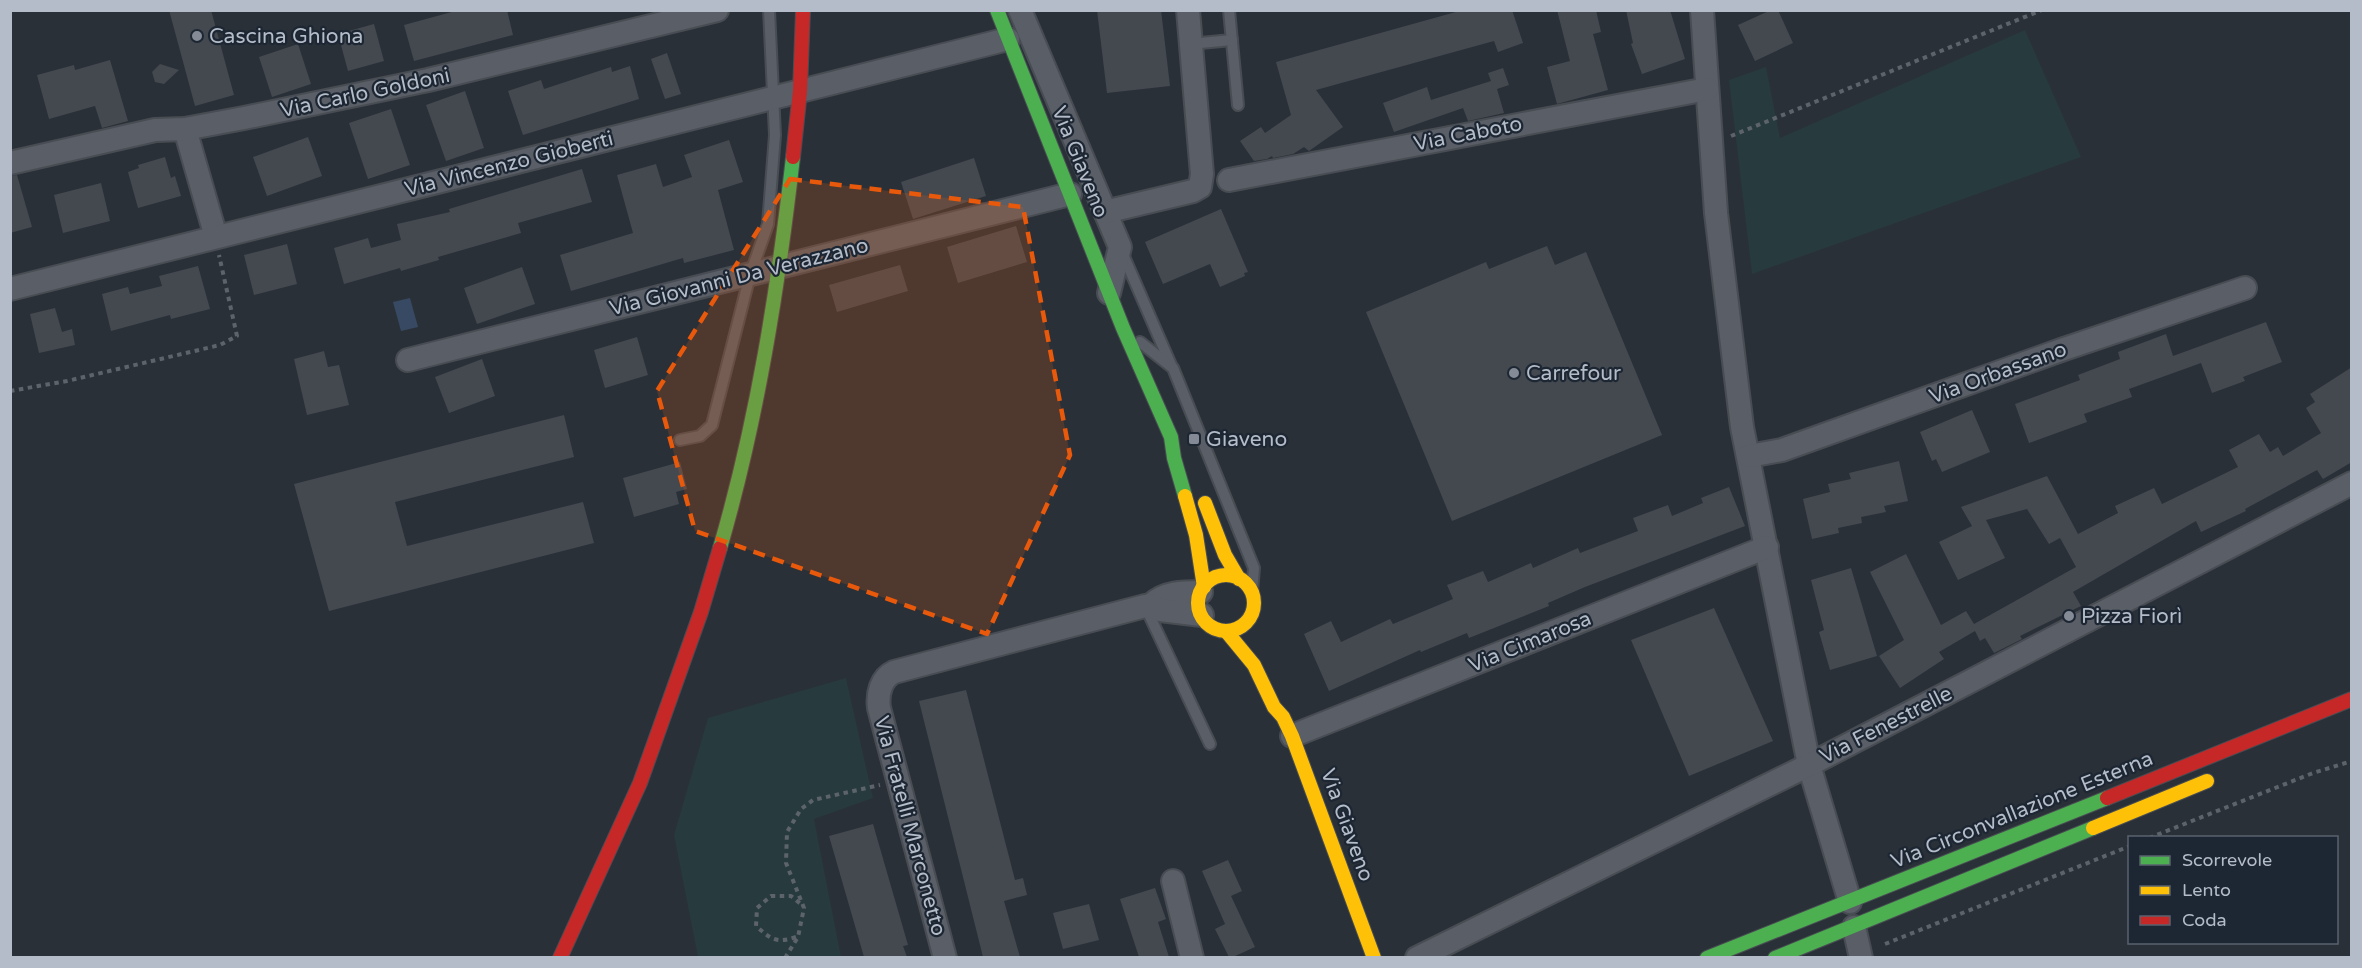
<svg xmlns="http://www.w3.org/2000/svg" width="2362" height="968" viewBox="0 0 2362 968" font-family="'Varela Round',sans-serif">
<style>
.green{fill:#273a3e}
.water{fill:#384963}
.building{fill:#444950}
.lines{fill:none;stroke-linecap:round;stroke-linejoin:round}
.lane-casing{stroke:#484c53;stroke-width:14}
.street-casing{stroke:#484c53;stroke-width:26}
.fast-casing{stroke:#484c53;stroke-width:16}
.slow-casing{stroke:#484c53;stroke-width:16}
.jam-casing{stroke:#484c53;stroke-width:16}
.path{stroke:#5d636a;stroke-width:4;stroke-dasharray:4.5 4.5;stroke-linecap:butt}
.lane{stroke:#5a5e66;stroke-width:10}
.street{stroke:#5a5e66;stroke-width:22}
.fast{stroke:#4caf50;stroke-width:14}
.slow{stroke:#ffc107;stroke-width:14}
.jam{stroke:#c62828;stroke-width:14}
.marked{fill:#e8590c;fill-opacity:0.2;stroke:#e8590c;stroke-width:4.5;stroke-dasharray:12 8;stroke-linejoin:round}
.poi-dot{fill:#848b96;stroke:#1d2633;stroke-width:2}
.labels{text-anchor:middle;dominant-baseline:central;stroke-width:4.5;stroke-linejoin:round;paint-order:stroke}
.poi-label{font-size:21px;fill:#b4bcc9;stroke:#1d2633;text-anchor:start}
.street-label{font-size:21px;fill:#b4bcc9;stroke:#1d2633}
</style>
<rect width="100%" height="100%" fill="#2a3038"/>
<g class="green">
<path d="M2025,30L2081,157L1752,274L1729,80L1766,67L1780,138Z"/>
<path d="M846,678L873,798L814,819L841,957H698L674,835L708,718Z"/>
</g>
<path class="water" d="M410,298L418,327L401,331L393,302Z"/>
<g class="building">
<path d="M169,10H211L234,95L195,106Z"/>
<path d="M459,10H507L513,35L414,61L404,25Z"/>
<path d="M1097,10H1161L1170,86L1107,93Z"/>
<path d="M1463,10H1512L1523,43L1498,52L1494,41L1316,90L1343,127L1309,151L1304,147L1293,154L1273,158L1272,156L1267,159L1254,161L1240,141L1261,127L1265,133L1291,115L1276,62Z"/>
<path d="M1557,10H1596L1601,32L1593,34L1608,90L1557,104L1547,67L1570,61Z"/>
<path d="M1626,10H1670L1685,59L1642,74L1631,44L1633,43Z"/>
<path d="M1771,10H1778L1793,43L1755,61L1738,25Z"/>
<path d="M374,24L384,61L348,71L338,34Z"/>
<path d="M298,44L311,84L272,97L259,57Z"/>
<path d="M667,53L681,94L665,99L651,59Z"/>
<path d="M110,60L128,121L102,128L95,106L49,119L37,75L74,65L75,70Z"/>
<path d="M160,64L179,70L164,84L155,82L152,72Z"/>
<path d="M630,66L639,99L523,135L508,91L541,80L544,89L611,67L612,72Z"/>
<path d="M1503,68L1509,85L1497,89L1504,113L1468,121L1463,108L1394,132L1383,103L1427,87L1431,100L1491,81L1488,73Z"/>
<path d="M465,91L484,148L446,161L426,105Z"/>
<path d="M391,109L410,165L368,179L349,123Z"/>
<path d="M308,137L322,176L267,196L253,157Z"/>
<path d="M729,140L743,182L718,190L734,250L684,263L683,258L571,291L560,255L633,233L617,175L656,164L663,187L692,177L684,155Z"/>
<path d="M165,157L171,178L175,176L181,196L138,208L128,172L139,168L138,165Z"/>
<path d="M974,158L986,196L913,219L901,182Z"/>
<path d="M582,169L592,202L518,223L521,233L438,257L439,260L401,271L400,268L344,284L334,248L368,238L371,248L401,240L397,224L450,212L449,209Z"/>
<path d="M17,175L32,227L10,233V176Z"/>
<path d="M101,183L110,221L63,233L54,195Z"/>
<path d="M1221,209L1248,272L1244,273L1245,276L1220,287L1210,264L1163,284L1145,242Z"/>
<path d="M1016,226L1027,262L958,283L947,247Z"/>
<path d="M287,244L297,284L254,295L244,255Z"/>
<path d="M1547,246L1555,265L1586,252L1662,435L1452,521L1366,312L1486,262L1489,269Z"/>
<path d="M900,265L908,291L837,312L829,285Z"/>
<path d="M198,266L210,309L171,319L170,315L111,331L102,294L128,287L130,294L162,286L159,276Z"/>
<path d="M522,267L535,304L477,324L464,288Z"/>
<path d="M55,308L62,332L72,329L75,345L39,353L30,314Z"/>
<path d="M2266,322L2282,362L2243,377L2245,381L2212,393L2201,363L2129,389L2132,397L2084,414L2087,422L2029,443L2015,404L2080,380L2078,375L2120,359L2118,352L2166,334L2173,356Z"/>
<path d="M637,337L648,375L605,388L594,350Z"/>
<path d="M324,351L328,367L339,365L349,405L307,415L294,359Z"/>
<path d="M482,359L495,396L449,413L435,377Z"/>
<path d="M2352,367V462L2323,479L2317,470L2245,509L2246,511L2201,532L2196,521L2073,592L2081,606L2020,636L2022,639L1994,653L1985,638L1980,641L1975,631L1939,652L1944,659L1900,688L1879,656L1904,640L1870,572L1906,554L1941,625L1966,611L1974,624L2076,567L2060,538L2049,544L2027,509L1986,520L2005,558L1958,580L1939,542L1972,526L1961,507L2047,476L2078,534L2118,513L2115,506L2154,488L2162,504L2238,467L2229,450L2259,434L2270,452L2278,447L2283,456L2321,433L2306,408L2315,402L2310,394Z"/>
<path d="M1972,410L1990,452L1942,472L1936,459L1932,461L1920,432Z"/>
<path d="M564,415L574,457L395,502L407,546L583,502L594,543L329,611L294,484Z"/>
<path d="M1899,461L1908,501L1884,506L1886,512L1861,517L1862,523L1838,528L1839,533L1812,539L1803,499L1830,492L1828,484L1851,479L1849,473Z"/>
<path d="M680,462L687,489L676,492L679,504L634,517L623,478Z"/>
<path d="M1729,487L1745,526L1585,587L1548,603L1549,606L1469,638L1467,633L1421,652L1420,650L1329,691L1304,634L1331,621L1341,642L1390,619L1393,624L1453,599L1447,585L1483,571L1488,582L1531,563L1533,568L1578,548L1580,553L1638,531L1633,518L1668,505L1672,516L1703,503L1701,498Z"/>
<path d="M1851,568L1877,656L1830,670L1819,632L1824,630L1811,580Z"/>
<path d="M1714,608L1773,741L1689,776L1631,640Z"/>
<path d="M966,690L1015,880L1023,878L1027,895L1004,901L1020,957H983L919,701Z"/>
<path d="M873,824L908,945L903,946L907,957H864L829,836Z"/>
<path d="M1228,860L1242,891L1231,896L1255,947L1233,957H1229L1215,929L1225,924L1202,871Z"/>
<path d="M1155,888L1166,919L1158,922L1169,957H1139L1120,899Z"/>
<path d="M1089,904L1099,940L1063,949L1053,913Z"/>
</g>
<g class="lines">
<g class="lane-casing">
<g id="lane">
<path d="M1229,10L1238,105"/>
<path d="M1190,44L1232,40"/>
<path d="M1122,252L1171,365"/>
<path d="M1140,342L1173,368L1254,568L1252,592"/>
<path d="M680,440L700,436L712,425L750,275L768,224L775,135L769,10"/>
<path d="M1145,606L1210,744"/>
</g>
</g>
<g class="street-casing">
<g id="street">
<path d="M1020,10L1120,247L1109,293"/>
<path d="M1702,10L1716,213L1742,427L1809,765L1850,902"/>
<path d="M185,129L216,237"/>
<path d="M10,163L155,130L185,129L244,118L428,80L717,10"/>
<path d="M1229,180L1707,89"/>
<path d="M1105,212L1193,191L1200,187L1202,174L1188,10"/>
<path d="M10,289L1008,39"/>
<path d="M408,360L1070,194"/>
<path d="M1749,456L1782,450L2064,349L2245,288"/>
<path d="M1151,605C1164,592 1184,592 1201,592"/>
<path d="M1292,736L1767,547"/>
<path d="M1173,881L1192,958"/>
<path d="M1854,927L1861,958"/>
<path d="M945,958L879,708C877,694 881,678 894,672L1145,606L1151,605L1160,610L1202,615"/>
<path d="M1417,958L1809,765L2352,483"/>
</g>
</g>
<g class="fast-casing">
<g id="fast">
<path d="M997,10L1123,328L1171,437L1174,458L1185,496"/>
<path d="M720,548C757,421 778,289 793,157"/>
<path d="M1707,958L2107,798"/>
<path d="M1775,958L2093,828"/>
</g>
</g>
<g class="slow-casing">
<g id="slow">
<path d="M1185,496L1196,535L1204,587"/>
<path d="M1205,503L1225,555L1239,579"/>
<circle cx="1226" cy="603" r="28"/>
<path d="M1226,631L1254,665L1274,707L1283,717L1292,736L1374,958"/>
<path d="M2093,828L2207,781"/>
</g>
</g>
<g class="jam-casing">
<g id="jam">
<path d="M793,157L800,91L803,10"/>
<path d="M2107,798L2352,699"/>
<path d="M560,958L640,783L701,612L720,548"/>
</g>
</g>
<g class="path">
<path d="M1731,136L2042,10"/>
<path d="M10,391L67,381L220,345L237,336L219,255"/>
<path d="M2149,838L2313,773L2352,761"/>
<path d="M796,937C776,944 771,939 756,926L757,908L771,896H791L802,905"/>
<path d="M1885,944L2130,846"/>
<path d="M785,958L798,937L804,908L786,863L787,832L801,809L813,800L880,785"/>
</g>
<use href="#lane" class="lane"/>
<use href="#street" class="street"/>
<use href="#fast" class="fast"/>
<use href="#slow" class="slow"/>
<use href="#jam" class="jam"/>
</g>
<path class="marked" d="M790,179L1023,207L1070,455L987,634L695,531L657,391Z"/>
<g class="poi-dot">
<circle cx="197" cy="36" r="6"/>
<circle cx="1514" cy="373" r="6"/>
<rect x="1188" y="433" width="12" height="12" rx="3"/>
<circle cx="2069" cy="616" r="6"/>
</g>
<g class="labels">
<g class="poi-label">
<text x="209" y="36">Cascina Ghiona</text>
<text x="1526" y="373">Carrefour</text>
<text x="1206" y="439">Giaveno</text>
<text x="2081" y="616">Pizza Fiorì</text>
</g>
<g class="street-label">
<text transform="translate(365 93) rotate(-12)">Via Carlo Goldoni</text>
<text transform="translate(1468 134) rotate(-11)">Via Caboto</text>
<text transform="translate(1080 162) rotate(68)">Via Giaveno</text>
<text transform="translate(509 164) rotate(-14)">Via Vincenzo Gioberti</text>
<text transform="translate(739 277) rotate(-14)">Via Giovanni Da Verazzano</text>
<text transform="translate(1998 373) rotate(-20)">Via Orbassano</text>
<text transform="translate(1530 642) rotate(-22)">Via Cimarosa</text>
<text transform="translate(1886 725) rotate(-27)">Via Fenestrelle</text>
<text transform="translate(2022 810) rotate(-22)">Via Circonvallazione Esterna</text>
<text transform="translate(1347 825) rotate(70)">Via Giaveno</text>
<text transform="translate(910 826) rotate(75)">Via Fratelli Marconetto</text>
</g>
</g>
<rect width="2362" height="968" fill="none" stroke="#b4bcc9" stroke-width="24"/>
<rect x="2128" y="836" width="210" height="108" fill="#1d2633" stroke="#59626f" stroke-width="1.5"/>
<rect x="2140" y="856" width="30" height="9" fill="#4caf50" stroke="#59626f" stroke-width="1.5"/>
<text x="2182" y="866" font-size="18" fill="#b4bcc9">Scorrevole</text>
<rect x="2140" y="886" width="30" height="9" fill="#ffc107" stroke="#59626f" stroke-width="1.5"/>
<text x="2182" y="896" font-size="18" fill="#b4bcc9">Lento</text>
<rect x="2140" y="916" width="30" height="9" fill="#c62828" stroke="#59626f" stroke-width="1.5"/>
<text x="2182" y="926" font-size="18" fill="#b4bcc9">Coda</text>
</svg>
